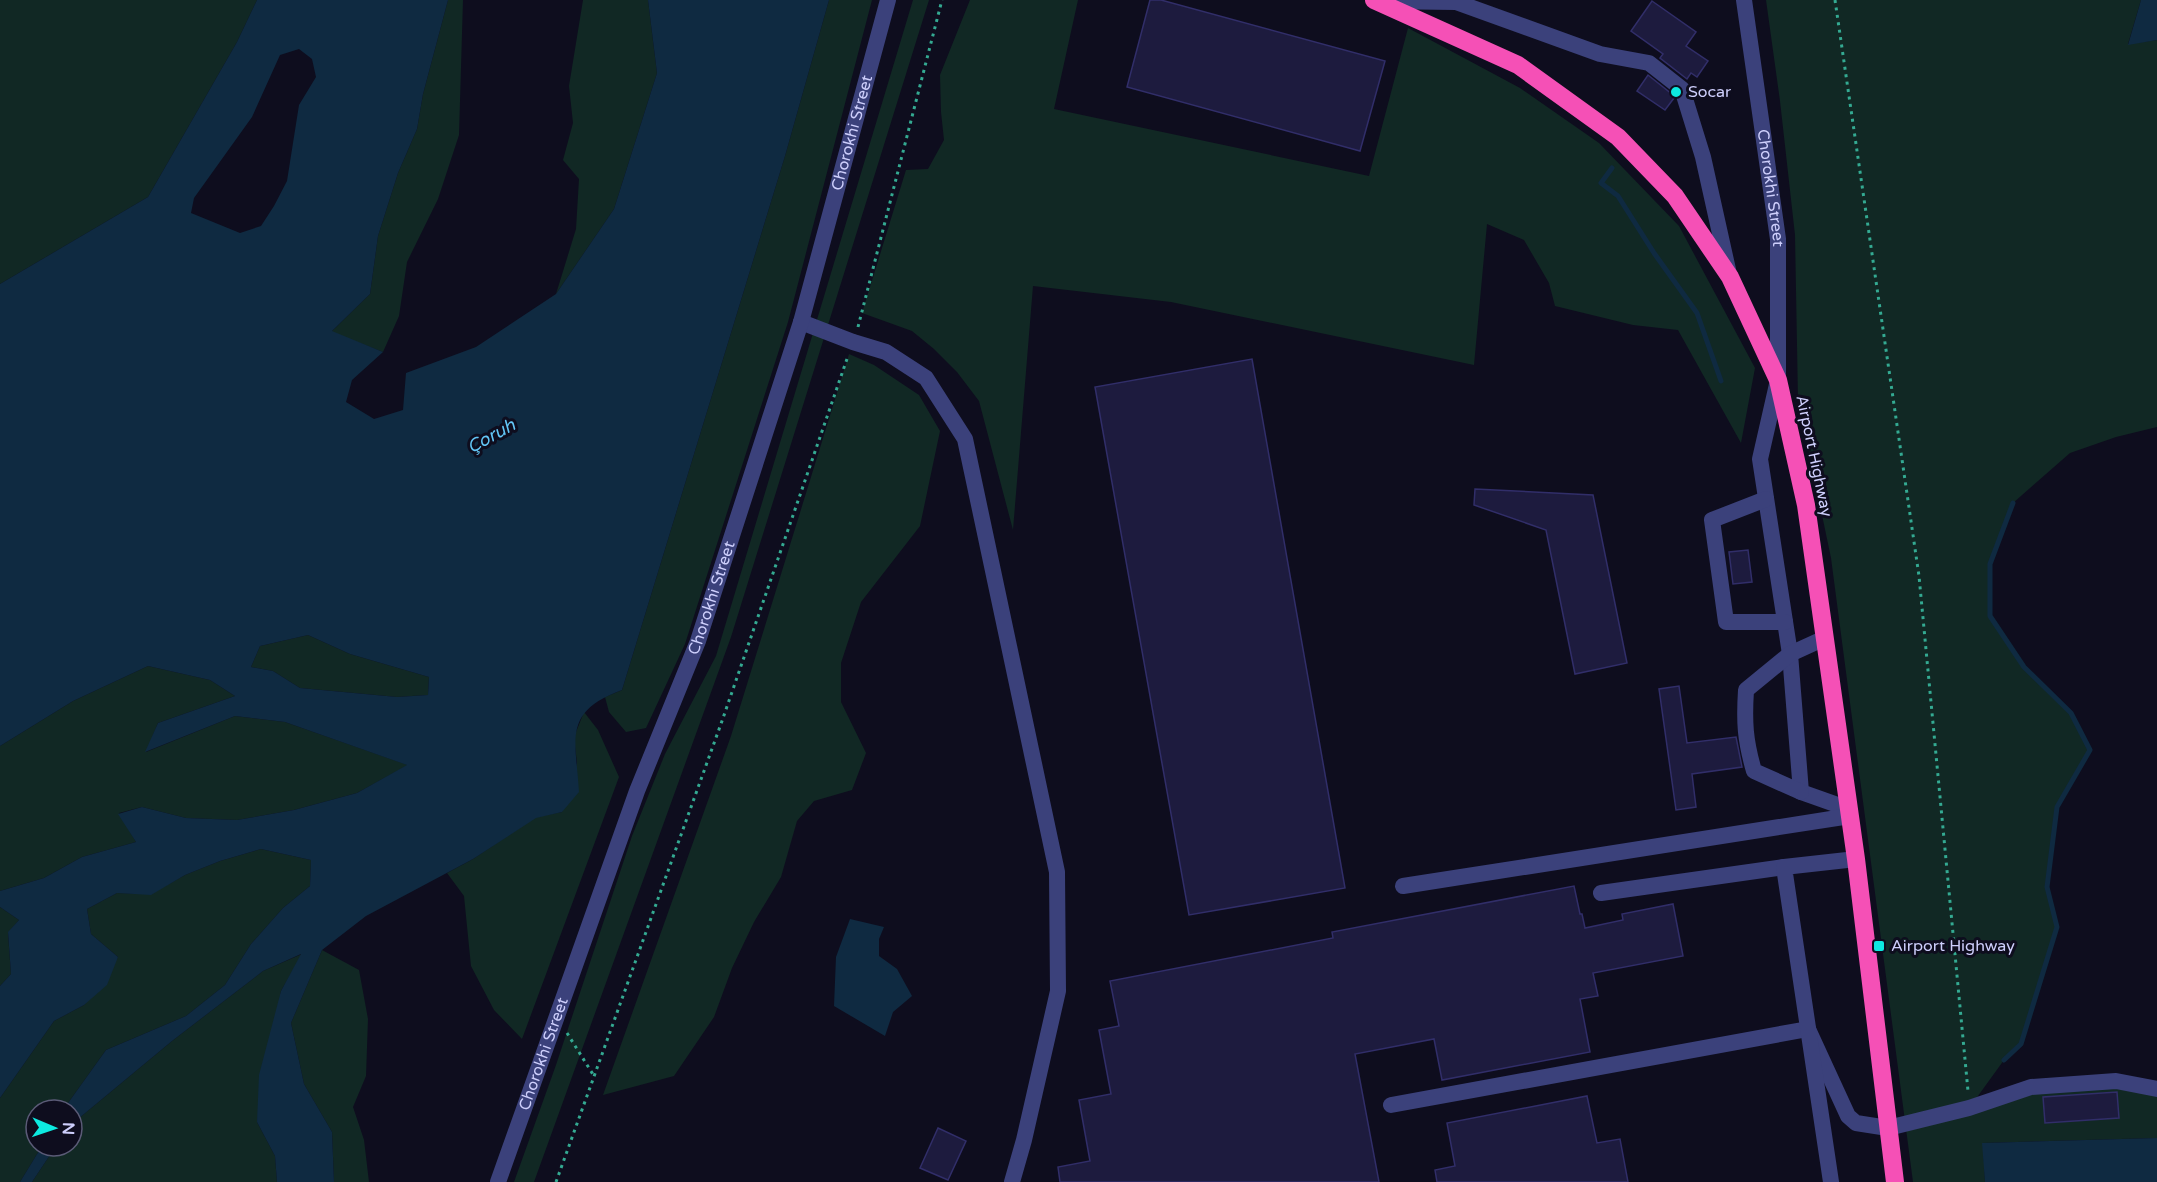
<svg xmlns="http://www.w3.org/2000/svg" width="2157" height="1182" viewBox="0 0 2157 1182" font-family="'Varela Round',sans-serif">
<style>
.green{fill:#112824}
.water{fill:#0f2a41;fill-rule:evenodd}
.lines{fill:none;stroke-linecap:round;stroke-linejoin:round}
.stream{stroke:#0f2a41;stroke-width:5}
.building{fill:#1d1b3e;stroke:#312e69;stroke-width:1.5}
.path{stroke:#34aa92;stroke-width:3;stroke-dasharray:3 4.5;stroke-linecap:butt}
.minor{stroke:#3b417b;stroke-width:16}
.highway{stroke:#f550b6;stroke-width:18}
.poi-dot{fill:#0de9e0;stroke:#0e0d1e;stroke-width:2}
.labels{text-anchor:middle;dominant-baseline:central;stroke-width:6;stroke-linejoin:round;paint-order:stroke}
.poi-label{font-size:16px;fill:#cecffc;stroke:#0e0d1e;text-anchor:start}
.street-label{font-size:16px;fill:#cecffc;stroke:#0e0d1e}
.water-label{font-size:18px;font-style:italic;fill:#62c6f6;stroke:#0e0d1e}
</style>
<rect width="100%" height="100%" fill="#0e0d1e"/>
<g class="green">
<path d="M0,0H257L237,42L148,197L0,284Z"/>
<path d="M448,0H463L459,135L438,199L407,262L399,316L383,352L331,332L370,294L378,236L398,173L417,129L423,94Z"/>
<path d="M583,0H648L657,73L614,209L556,294L576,229L579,179L563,160L573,123L569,86Z"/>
<path d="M829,0H872L788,322L685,644L646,728L626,732L609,712L605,697L622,690L785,156Z"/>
<path d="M913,0H929L731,637L534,1182H514L556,1065L632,836L665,754L716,656Z"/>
<path d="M970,0H1078L1054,109L1369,176L1408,28L1520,88L1599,143L1679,226L1755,368L1741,443L1678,330L1633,325L1555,306L1549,283L1524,240L1487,224L1474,365L1171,302L1033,286L1013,530L979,401L957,372L934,349L912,331L862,313L906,170L928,169L944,140L941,112L940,75Z"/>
<path d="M1766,0H2141L2128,44L2157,40V427L2116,437L2070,453L2013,503L1990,564V616L2024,667L2071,713L2090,750L2057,807L2047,887L2057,927L2021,1044L2004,1060L1970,1107L2031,1087L2157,1089V1138L1983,1143L1985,1182H1913L1831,558L1798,400L1795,235L1780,101Z"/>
<path d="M849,354L874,365L919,395L940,431L920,526L861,602L841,663V702L866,753L852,790L814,801L797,821L781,877L754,922L732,968L714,1017L674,1076L603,1095L731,736Z"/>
<path d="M308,635L350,654L429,677L428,695L397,697L300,688L273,671L251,667L260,646Z"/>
<path d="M148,666L210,680L235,696L158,723L146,752L235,716L285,722L408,765L357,793L294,810L237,820L186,818L142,807L119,813L136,842L82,857L44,878L0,891V746L73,701Z"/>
<path d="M584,712L598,730L619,777L522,1039L494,1010L471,966L464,896L447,873L473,859L536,817L562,812L577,763L574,737Z"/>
<path d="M261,849L311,860L310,886L283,908L251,944L225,985L186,1016L106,1050L63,1110H36V1146H42L20,1182H0V1098L54,1021L84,1005L118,957L91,934L87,909L117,893L151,894L185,875L220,861Z"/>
<path d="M0,907L19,920L8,933L11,974L0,986Z"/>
<path d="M322,950L359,970L368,1019L366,1076L353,1107L364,1140L369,1182H334L332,1132L304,1084L291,1023Z"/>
<path d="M302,954L281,991L257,1122L275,1156L277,1182H32L56,1146H72V1124L172,1041L263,971Z"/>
</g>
<g class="water">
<path d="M257,0H448L423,94L417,129L398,173L378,236L370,294L332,331L383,352L352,380L346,402L374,419L403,410L406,373L476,347L556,294L614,209L657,73L648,0H829L785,156L622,690C562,712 576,739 579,792L562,812L536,818L473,859L366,916L322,950L291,1023L304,1084L332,1132L334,1182H277L275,1156L257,1122L259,1075L281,991L301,954L263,971L172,1041L72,1124V1110H63L106,1050L186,1016L225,985L251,944L283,908L310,886L311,860L261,849L220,861L185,875L151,895L117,893L87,909L91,934L118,957L107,985L84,1005L54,1021L0,1098V986L11,974L8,932L19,920L0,907V891L44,878L82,857L136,842L118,814L142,807L186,818L237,820L294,810L357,793L407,765L285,722L235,716L145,752L158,723L235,696L210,680L148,666L73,701L0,746V284L148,197L237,42ZM299,49L312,59L316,77L299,105L287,181L274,206L261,226L240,233L191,213L194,198L252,117L280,55ZM308,635L350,654L429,677L428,695L397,697L300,688L273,671L251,667L260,646Z"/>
<path d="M2141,0H2157V40L2128,45Z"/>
<path d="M850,919L884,927L879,939V956L897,969L912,996L893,1012L885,1036L834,1006L836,957Z"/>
<path d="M2157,1138V1182H1985L1982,1143Z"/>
<path d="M42,1146H56L32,1182H20Z"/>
</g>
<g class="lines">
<g class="stream">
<path d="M1612,168L1601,183L1618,196L1654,253L1697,313L1721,381"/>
<path d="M2004,1060L2021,1044L2057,927L2047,887L2057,807L2090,750L2071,713L2024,667L1990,616V564L2013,503"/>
</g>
</g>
<g class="building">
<path d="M1150,0H1161L1385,61L1360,151L1127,87Z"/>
<path d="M1652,1L1696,32L1686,46L1708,61L1697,77L1691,73L1687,79L1660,58L1663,54L1631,31Z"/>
<path d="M1648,75L1673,95L1674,98L1665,110L1637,91Z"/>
<path d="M1252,359L1345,888L1189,915L1095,387Z"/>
<path d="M1475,489L1593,495L1627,663L1575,674L1546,530L1474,505Z"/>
<path d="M1748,550L1752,582L1733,584L1729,552Z"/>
<path d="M1679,686L1687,743L1736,737L1742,767L1692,774L1696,807L1676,810L1659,689Z"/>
<path d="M1574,886L1580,914H1582L1585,928L1623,920L1622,914L1673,904L1683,956L1593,973L1598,996L1580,999L1590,1052L1442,1080L1434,1039L1355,1054L1379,1182H1060L1058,1167L1090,1161L1079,1100L1111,1094L1099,1030L1119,1026L1110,981L1333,938L1332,932Z"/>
<path d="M2117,1092L2119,1118L2045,1123L2043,1097Z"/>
<path d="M1587,1096L1597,1143L1620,1139L1628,1182H1437L1435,1170L1455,1166L1447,1123Z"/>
<path d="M938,1128L966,1141L948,1180L920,1168Z"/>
</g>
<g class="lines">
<g class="path">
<path d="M1835,0L1919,576L1968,1091"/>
<path d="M858,327L942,0"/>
<path d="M567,1033L594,1076"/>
<path d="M556,1182L722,721L848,356"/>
</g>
<g class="minor">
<path id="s1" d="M1744,0L1778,239V380L1760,459L1790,654L1801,792L1849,809"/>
<path d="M1378,1L1456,2L1600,54L1649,63L1682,89L1703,157L1729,274"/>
<path d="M801,322L853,342L886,352L926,378L965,439L1057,872L1058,991L1024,1140L1012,1182"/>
<path d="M1766,499L1712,520L1726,622H1785"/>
<path d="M1801,792L1754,771C1745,740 1744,722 1746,690L1790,654L1825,638"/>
<path d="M1403,886L1850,816"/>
<path d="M1601,893L1784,867"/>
<path d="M1391,1105L1808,1029L1848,1116L1856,1123L1888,1128L1969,1108L2031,1087L2116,1081L2157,1089"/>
<path id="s2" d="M498,1182L637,791L698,641L801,322L888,0"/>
<path d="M1831,1182L1784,867L1856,859"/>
</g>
<path class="highway" d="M1374,0L1518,65L1618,137L1675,196L1730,277L1778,380L1806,505L1856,859L1895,1182"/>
</g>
<g class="poi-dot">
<circle cx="1676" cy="92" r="6"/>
<rect x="1873" y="940" width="12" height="12" rx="3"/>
</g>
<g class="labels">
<g class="poi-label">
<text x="1688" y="92">Socar</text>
<text x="1891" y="946">Airport Highway</text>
</g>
<g class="street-label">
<text stroke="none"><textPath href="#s2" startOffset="1108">Chorokhi Street</textPath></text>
<text stroke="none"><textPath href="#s1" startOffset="190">Chorokhi Street</textPath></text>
<text transform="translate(1814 456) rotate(78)">Airport Highway</text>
<text stroke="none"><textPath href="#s2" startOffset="622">Chorokhi Street</textPath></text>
<text stroke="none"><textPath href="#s2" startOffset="136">Chorokhi Street</textPath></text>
</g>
<g class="water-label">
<text transform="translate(491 436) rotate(-29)">Çoruh</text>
</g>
</g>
<g transform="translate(54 1128) rotate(92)"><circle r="28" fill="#0e0d1e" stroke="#5b5b77" stroke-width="1.5"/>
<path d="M0-4.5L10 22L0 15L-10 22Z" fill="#0de9e0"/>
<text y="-9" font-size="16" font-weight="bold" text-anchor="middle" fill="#cecffc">N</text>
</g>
</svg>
